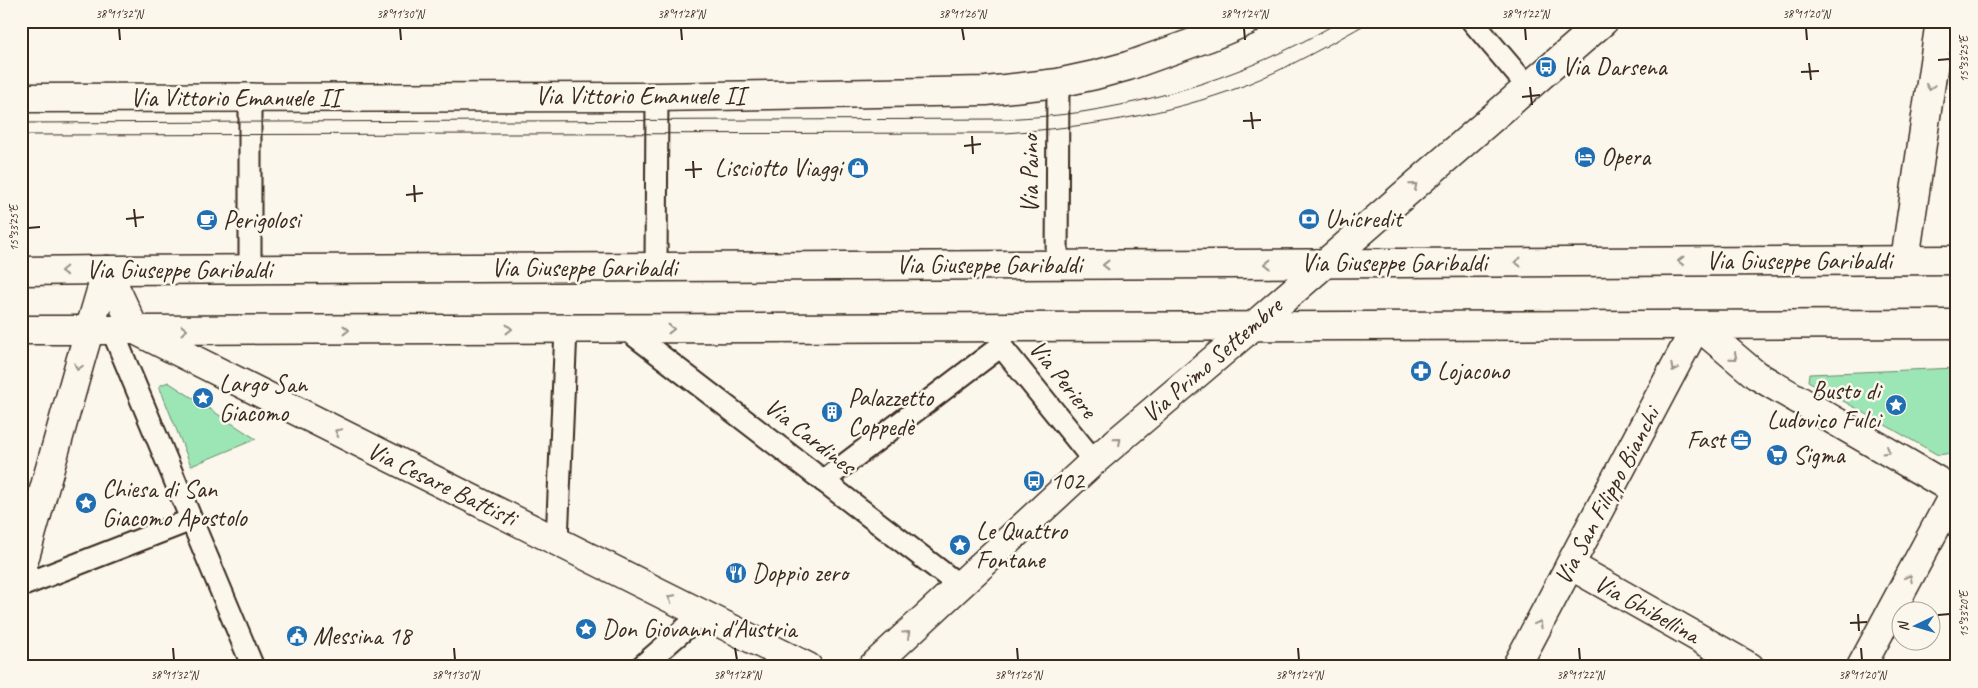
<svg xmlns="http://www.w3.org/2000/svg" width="1978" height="688" viewBox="0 0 1978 688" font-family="Caveat,sans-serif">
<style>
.green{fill:#9ce5b5;stroke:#6c886a}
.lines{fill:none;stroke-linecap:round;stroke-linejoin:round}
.pedestrian-casing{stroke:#3b2a1e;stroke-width:25}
.minor-casing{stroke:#3b2a1e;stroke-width:31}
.tertiary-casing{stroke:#3b2a1e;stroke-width:31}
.secondary-casing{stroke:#3b2a1e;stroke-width:31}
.primary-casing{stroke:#3b2a1e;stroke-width:31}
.pedestrian{stroke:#fbf7ec;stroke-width:21}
.minor{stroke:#fbf7ec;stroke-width:28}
.tertiary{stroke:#fbf7ec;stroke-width:28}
.secondary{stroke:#fbf7ec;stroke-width:28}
.primary{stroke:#fbf7ec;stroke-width:28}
.tram{stroke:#3b2a1e;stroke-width:1}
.oneway{stroke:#9b9085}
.ticks{fill:none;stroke:#3b2a1e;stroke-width:2}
.labels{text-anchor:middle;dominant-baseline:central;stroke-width:5;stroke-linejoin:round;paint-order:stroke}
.poi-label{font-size:25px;fill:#3b2a1e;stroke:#fbf7ec;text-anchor:start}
.street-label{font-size:25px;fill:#3b2a1e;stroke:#fbf7ec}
.neatline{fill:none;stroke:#3b2a1e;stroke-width:2}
.ticks-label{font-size:12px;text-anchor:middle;fill:#3b2a1e}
</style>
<rect width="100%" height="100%" fill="#fbf7ec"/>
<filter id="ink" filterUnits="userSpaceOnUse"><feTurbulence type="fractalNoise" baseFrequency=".02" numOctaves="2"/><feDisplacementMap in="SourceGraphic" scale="10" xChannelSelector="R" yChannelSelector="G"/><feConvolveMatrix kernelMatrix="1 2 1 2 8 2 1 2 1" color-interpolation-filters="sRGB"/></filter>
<g filter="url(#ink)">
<g class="green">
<path d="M1957,368V441L1951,453L1938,455L1808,381L1809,374Z"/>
<path d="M168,382L256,439L191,466L159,386Z"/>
</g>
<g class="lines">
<g class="pedestrian-casing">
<g id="pedestrian">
<path d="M1472,21L1528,87"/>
<path d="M1057,265L1058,83"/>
<path d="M656,267L657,97"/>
<path d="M250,270V98"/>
<path d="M626,329L960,586"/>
<path d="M112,330L253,667"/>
<path d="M1002,332L1001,346L1094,461"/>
<path d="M823,481L1001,346"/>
<path d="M557,541L566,329"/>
<path d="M21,586L191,520"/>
<path d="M641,667L702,614"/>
</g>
</g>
<g class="minor-casing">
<g id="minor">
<path d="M1905,260L1940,21"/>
<path d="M1570,565L1750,667"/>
<path d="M21,571L80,362L107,270"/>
<path d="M872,667L1094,461L1252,327L1604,21"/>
<path d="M1516,667L1697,325L1756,375L1957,492"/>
<path d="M1861,667L1957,488"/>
</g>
</g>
<g class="tertiary-casing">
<g id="tertiary">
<path d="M107,270L1957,260"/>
<path d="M135,330L1957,324"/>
</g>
</g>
<g class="secondary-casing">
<g id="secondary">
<path d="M21,271L107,270L135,330L808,667"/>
<path d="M21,330H135"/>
</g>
</g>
<g class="primary-casing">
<path id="primary" d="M21,98L657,97L986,91L1058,83L1095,75L1128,66L1209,37L1247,21"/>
</g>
<use href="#pedestrian" class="pedestrian"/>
<use href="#minor" class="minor"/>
<use href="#tertiary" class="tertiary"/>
<use href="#secondary" class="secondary"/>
<use href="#primary" class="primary"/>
<g class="tram">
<path d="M21,123L1005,119C1032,117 1060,116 1088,111C1175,97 1264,67 1340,21"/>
<path d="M21,135L1005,133C1086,127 1167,115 1243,86C1288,68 1329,45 1371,21"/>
</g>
</g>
<defs><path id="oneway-chevron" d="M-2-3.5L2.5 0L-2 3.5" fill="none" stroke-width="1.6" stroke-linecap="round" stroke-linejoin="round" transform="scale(1.25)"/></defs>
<g class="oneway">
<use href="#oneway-chevron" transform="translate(1930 87) rotate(98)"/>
<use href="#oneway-chevron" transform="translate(1414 186) rotate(-41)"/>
<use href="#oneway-chevron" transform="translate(1681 261) rotate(180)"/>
<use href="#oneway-chevron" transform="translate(1518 262) rotate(180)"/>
<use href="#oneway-chevron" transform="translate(1268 264) rotate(180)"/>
<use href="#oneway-chevron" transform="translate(1106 265) rotate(180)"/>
<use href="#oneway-chevron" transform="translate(64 271) rotate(179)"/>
<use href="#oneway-chevron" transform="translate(509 329)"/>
<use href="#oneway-chevron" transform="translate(671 329)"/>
<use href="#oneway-chevron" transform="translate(184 330)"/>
<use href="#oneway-chevron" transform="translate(346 330)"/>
<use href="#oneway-chevron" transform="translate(1734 357) rotate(41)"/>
<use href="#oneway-chevron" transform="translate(78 367) rotate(106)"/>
<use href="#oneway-chevron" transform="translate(1674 368) rotate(118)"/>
<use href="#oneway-chevron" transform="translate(338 432) rotate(-153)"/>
<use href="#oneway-chevron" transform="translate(1118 441) rotate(-41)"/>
<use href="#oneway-chevron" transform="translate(1887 451) rotate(30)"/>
<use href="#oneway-chevron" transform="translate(1909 578) rotate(-62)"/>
<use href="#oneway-chevron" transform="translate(671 598) rotate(-153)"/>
<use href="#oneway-chevron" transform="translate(1539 624) rotate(-62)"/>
<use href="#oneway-chevron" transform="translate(907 634) rotate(-42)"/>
</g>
</g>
<path class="ticks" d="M119,28L120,40M400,28L401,40M681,28L682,40M962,28L964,40M1244,28L1245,40M1525,28L1526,40M1806,28L1807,40M1938,60L1950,59M1809,63L1811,80M1801,72L1819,71M1530,87L1532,105M1522,97L1540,95M1251,112L1253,129M1243,121L1261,120M972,136L973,154M964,146L981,144M693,161L694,178M685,170L702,169M414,185L415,202M406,195L423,193M134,209L136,227M126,219L144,217M28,228L40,227M1858,614L1859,631M1938,615L1950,614M1850,623L1867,622M173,648L174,660M454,648L455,660M735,648L737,660M1017,648L1018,660M1298,648L1299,660M1579,648L1580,660M1861,648L1862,660"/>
<defs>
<g id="bus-disc" transform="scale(1.125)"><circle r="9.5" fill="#1f6fb2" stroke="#fbf7ec"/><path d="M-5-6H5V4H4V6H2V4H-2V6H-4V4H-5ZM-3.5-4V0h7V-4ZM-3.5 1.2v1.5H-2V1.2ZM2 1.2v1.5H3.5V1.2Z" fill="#fff"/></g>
<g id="hotel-disc" transform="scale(1.125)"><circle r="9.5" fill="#1f6fb2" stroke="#fbf7ec"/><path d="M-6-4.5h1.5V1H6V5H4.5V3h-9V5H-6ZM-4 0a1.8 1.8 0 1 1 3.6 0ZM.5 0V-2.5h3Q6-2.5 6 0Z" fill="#fff"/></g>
<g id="shop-disc" transform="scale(1.125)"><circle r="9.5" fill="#1f6fb2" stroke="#fbf7ec"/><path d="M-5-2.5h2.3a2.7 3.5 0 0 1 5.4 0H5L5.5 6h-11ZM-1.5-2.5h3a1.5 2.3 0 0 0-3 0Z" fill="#fff"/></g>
<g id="bank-disc" transform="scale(1.125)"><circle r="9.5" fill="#1f6fb2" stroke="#fbf7ec"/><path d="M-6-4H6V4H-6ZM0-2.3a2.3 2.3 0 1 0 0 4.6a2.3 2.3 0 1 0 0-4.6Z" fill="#fff"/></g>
<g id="cafe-disc" transform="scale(1.125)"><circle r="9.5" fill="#1f6fb2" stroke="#fbf7ec"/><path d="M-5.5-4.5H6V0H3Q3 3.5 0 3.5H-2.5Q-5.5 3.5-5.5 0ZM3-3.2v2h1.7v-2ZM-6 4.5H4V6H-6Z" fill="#fff"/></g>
<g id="pharmacy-disc" transform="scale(1.125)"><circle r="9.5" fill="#1f6fb2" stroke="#fbf7ec"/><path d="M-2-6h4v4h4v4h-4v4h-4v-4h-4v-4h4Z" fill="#fff"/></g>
<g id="sight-disc" transform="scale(1.125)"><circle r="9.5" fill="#1f6fb2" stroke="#fbf7ec"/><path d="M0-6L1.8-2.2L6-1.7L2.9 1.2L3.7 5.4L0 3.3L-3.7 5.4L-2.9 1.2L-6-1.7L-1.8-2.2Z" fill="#fff"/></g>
<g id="building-disc" transform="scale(1.125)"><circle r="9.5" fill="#1f6fb2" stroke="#fbf7ec"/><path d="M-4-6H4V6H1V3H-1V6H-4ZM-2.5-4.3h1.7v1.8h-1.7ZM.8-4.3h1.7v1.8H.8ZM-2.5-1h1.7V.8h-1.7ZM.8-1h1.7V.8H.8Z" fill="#fff"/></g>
<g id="office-disc" transform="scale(1.125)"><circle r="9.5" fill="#1f6fb2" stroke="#fbf7ec"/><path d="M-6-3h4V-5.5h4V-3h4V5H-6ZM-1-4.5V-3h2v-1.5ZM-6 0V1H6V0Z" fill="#fff"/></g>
<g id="supermarket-disc" transform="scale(1.125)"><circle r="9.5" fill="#1f6fb2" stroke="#fbf7ec"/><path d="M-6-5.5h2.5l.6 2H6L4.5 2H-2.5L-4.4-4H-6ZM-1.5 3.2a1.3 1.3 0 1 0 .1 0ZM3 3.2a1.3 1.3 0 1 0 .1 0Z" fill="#fff"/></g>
<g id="restaurant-disc" transform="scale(1.125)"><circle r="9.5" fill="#1f6fb2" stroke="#fbf7ec"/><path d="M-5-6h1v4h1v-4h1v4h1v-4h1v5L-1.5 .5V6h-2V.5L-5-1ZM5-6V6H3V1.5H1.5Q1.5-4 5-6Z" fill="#fff"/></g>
<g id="civic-disc" transform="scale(1.125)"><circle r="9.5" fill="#1f6fb2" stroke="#fbf7ec"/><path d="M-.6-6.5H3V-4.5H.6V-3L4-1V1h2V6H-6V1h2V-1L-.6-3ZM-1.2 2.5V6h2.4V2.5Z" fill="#fff"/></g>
</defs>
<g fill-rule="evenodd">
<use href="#bus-disc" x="1546" y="67"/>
<use href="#hotel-disc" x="1585" y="157"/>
<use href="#shop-disc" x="858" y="168"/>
<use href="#bank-disc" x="1309" y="219"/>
<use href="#cafe-disc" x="207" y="220"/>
<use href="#pharmacy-disc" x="1421" y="371"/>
<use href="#sight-disc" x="203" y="398"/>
<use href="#sight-disc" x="1896" y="405"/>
<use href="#building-disc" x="832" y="412"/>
<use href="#office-disc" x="1741" y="440"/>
<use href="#supermarket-disc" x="1777" y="455"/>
<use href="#bus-disc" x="1034" y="481"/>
<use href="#sight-disc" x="86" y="503"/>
<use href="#sight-disc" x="960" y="545"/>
<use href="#restaurant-disc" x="736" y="573"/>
<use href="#sight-disc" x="586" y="629"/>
<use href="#civic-disc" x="297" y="636"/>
</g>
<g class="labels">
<g class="poi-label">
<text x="1562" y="67">Via Darsena</text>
<text x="1601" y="157">Opera</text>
<text x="842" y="168" text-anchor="end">Lisciotto Viaggi</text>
<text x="1325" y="219">Unicredit</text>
<text x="223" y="220">Perigolosi</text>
<text x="1437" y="371">Lojacono</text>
<text x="219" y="384">Largo San<tspan x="219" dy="29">Giacomo</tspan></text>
<text x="1880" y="391" text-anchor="end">Busto di<tspan x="1880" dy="29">Ludovico Fulci</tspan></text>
<text x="848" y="398">Palazzetto<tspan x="848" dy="29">Coppedè</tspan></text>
<text x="1725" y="440" text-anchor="end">Fast</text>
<text x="1793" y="455">Sigma</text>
<text x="1050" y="481">102</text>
<text x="102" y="489">Chiesa di San<tspan x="102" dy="29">Giacomo Apostolo</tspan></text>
<text x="976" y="531">Le Quattro<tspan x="976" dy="29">Fontane</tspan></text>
<text x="752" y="573">Doppio zero</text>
<text x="602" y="629">Don Giovanni d'Austria</text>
<text x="313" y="636">Messina 18</text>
</g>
<g class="street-label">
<text x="640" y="96">Via Vittorio Emanuele II</text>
<text x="235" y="98">Via Vittorio Emanuele II</text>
<text transform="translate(1030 174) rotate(-90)">Via Paino</text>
<text x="1799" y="261">Via Giuseppe Garibaldi</text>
<text x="1394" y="263">Via Giuseppe Garibaldi</text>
<text x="989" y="265">Via Giuseppe Garibaldi</text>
<text x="584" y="268">Via Giuseppe Garibaldi</text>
<text x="179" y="270">Via Giuseppe Garibaldi</text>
<text transform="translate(1212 360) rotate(-41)">Via Primo Settembre</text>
<text transform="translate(1063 379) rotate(51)">Via Periere</text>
<text transform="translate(810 436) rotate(38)">Via Cardines</text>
<text transform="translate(442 484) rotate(26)">Via Cesare Battisti</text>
<text transform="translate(1607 496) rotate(-62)">Via San Filippo Bianchi</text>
<text transform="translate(1647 609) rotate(29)">Via Ghibellina</text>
</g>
</g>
<rect width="1978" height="688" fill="none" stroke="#fbf7ec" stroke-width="55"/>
<g transform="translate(1916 626) rotate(265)"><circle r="24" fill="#fbf7ec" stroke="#aea59a"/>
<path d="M0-4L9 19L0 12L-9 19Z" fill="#1f6fb2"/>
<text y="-8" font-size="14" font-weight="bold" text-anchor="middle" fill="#3b2a1e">N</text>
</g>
<rect x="28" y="28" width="1922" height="632" class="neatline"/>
<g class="ticks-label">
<text x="119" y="18">38°11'32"N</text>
<text x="400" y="18">38°11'30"N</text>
<text x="681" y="18">38°11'28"N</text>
<text x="962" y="18">38°11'26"N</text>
<text x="1244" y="18">38°11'24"N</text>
<text x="1525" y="18">38°11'22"N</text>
<text x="1806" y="18">38°11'20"N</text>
<text transform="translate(1964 59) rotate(-90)" y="4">15°33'25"E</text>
<text transform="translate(14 228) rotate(-90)" y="4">15°33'25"E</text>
<text transform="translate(1964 614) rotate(-90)" y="4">15°33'20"E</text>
<text x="174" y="679">38°11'32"N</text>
<text x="455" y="679">38°11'30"N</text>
<text x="737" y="679">38°11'28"N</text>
<text x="1018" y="679">38°11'26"N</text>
<text x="1299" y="679">38°11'24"N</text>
<text x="1580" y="679">38°11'22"N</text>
<text x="1862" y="679">38°11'20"N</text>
</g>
</svg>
